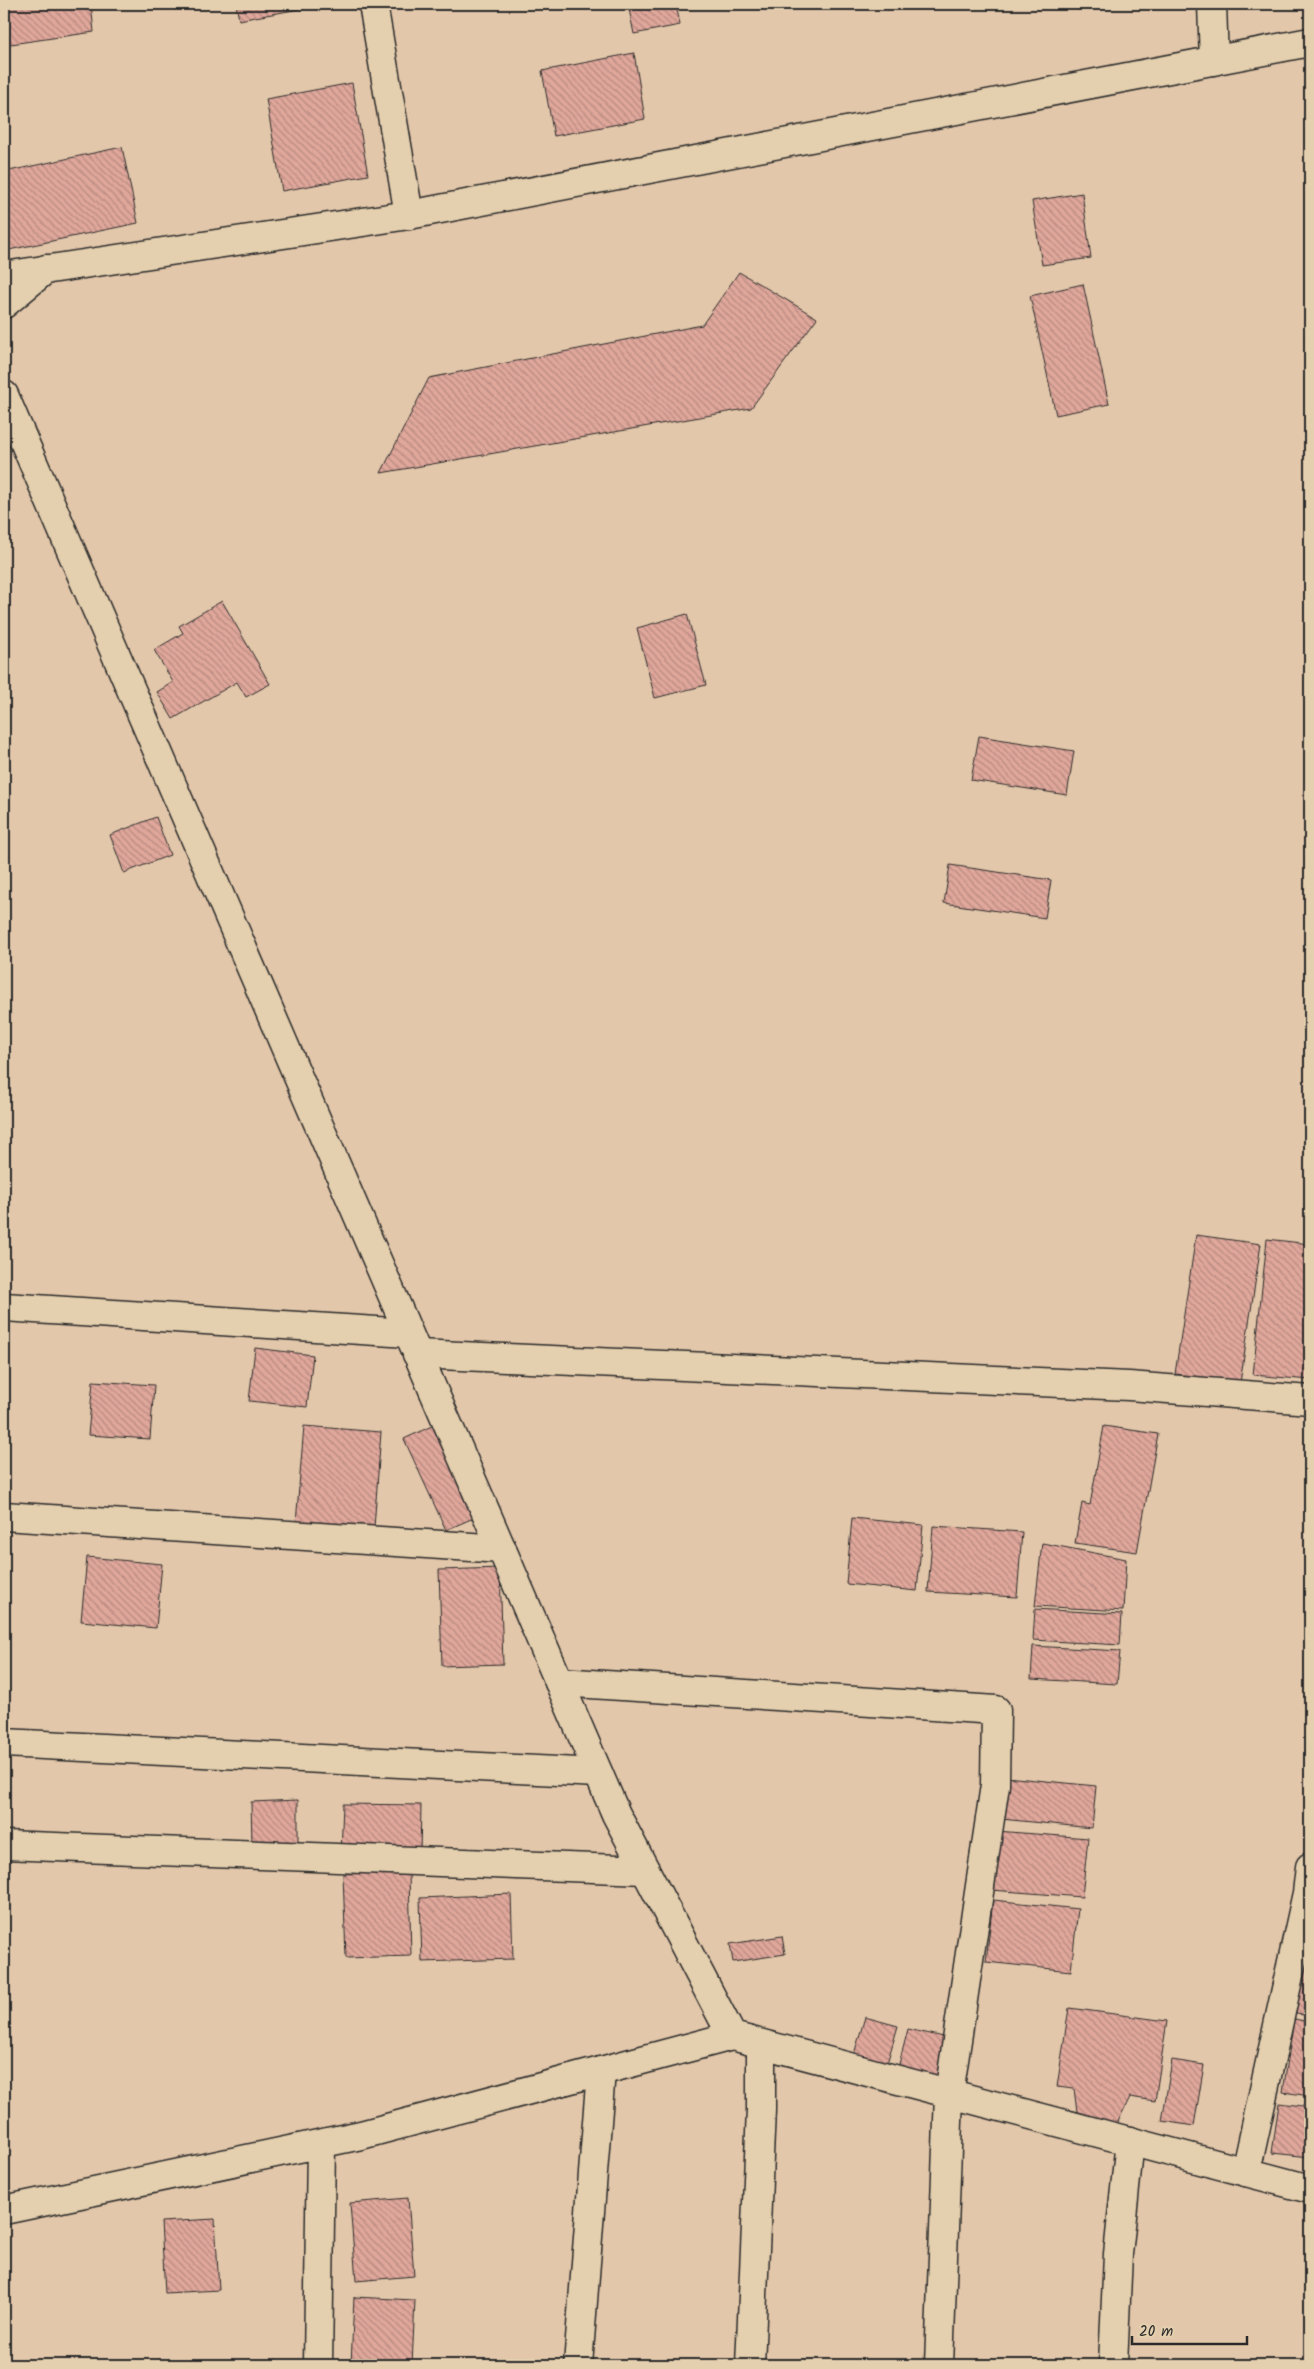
<svg xmlns="http://www.w3.org/2000/svg" width="1314" height="2369" viewBox="0 0 1314 2369" font-family="Kalam,sans-serif">
<style>
.building{fill:url(#building-back-hatch);stroke:#2b2b2b}
.lines{fill:none;stroke-linecap:round;stroke-linejoin:round}
.minor-casing{stroke:#2b2b2b;stroke-width:31}
.minor{stroke:#e4cfae;stroke-width:28}
</style>
<defs>
<pattern id="building-back-hatch" width="6" height="6" patternUnits="userSpaceOnUse" patternTransform="scale(1.25)"><rect width="6" height="6" fill="#e0a79b"/><path d="M-1 5l2 2M0 0l6 6M5-1l2 2" fill="none" stroke="#b6887f"/></pattern>
</defs>
<rect width="100%" height="100%" fill="#e3c7aa"/>
<filter id="ink" filterUnits="userSpaceOnUse"><feTurbulence type="fractalNoise" baseFrequency=".02" numOctaves="2"/><feDisplacementMap in="SourceGraphic" scale="10" xChannelSelector="R" yChannelSelector="G"/><feConvolveMatrix kernelMatrix="1 2 1 2 8 2 1 2 1" color-interpolation-filters="sRGB"/></filter>
<g filter="url(#ink)">
<g class="building">
<path d="M4,4H91L94,32L4,45Z"/>
<path d="M236,4H327L239,20Z"/>
<path d="M628,4H676L680,25L634,34Z"/>
<path d="M634,53L645,119L554,136L542,71Z"/>
<path d="M352,83L368,175L282,191L266,99Z"/>
<path d="M122,147L138,223L4,251V172Z"/>
<path d="M1082,193L1091,258L1042,265L1032,201Z"/>
<path d="M739,272L817,318L751,408L381,473L429,378L702,325Z"/>
<path d="M1083,284L1109,404L1056,415L1030,296Z"/>
<path d="M222,601L270,684L246,697L237,682L173,719L157,692L173,682L154,650L183,633L179,626Z"/>
<path d="M687,614L706,685L655,698L637,628Z"/>
<path d="M979,736L1074,751L1067,795L971,780Z"/>
<path d="M156,817L170,855L124,873L110,835Z"/>
<path d="M950,865L1051,880L1045,918L944,903Z"/>
<path d="M1196,1235L1261,1244L1240,1383L1175,1374Z"/>
<path d="M1267,1239L1310,1244V1380L1253,1375Z"/>
<path d="M255,1348L313,1355L307,1407L249,1401Z"/>
<path d="M93,1381L154,1385L150,1439L88,1435Z"/>
<path d="M436,1424L478,1516L446,1530L404,1439Z"/>
<path d="M304,1426L381,1432L374,1528L296,1523Z"/>
<path d="M1104,1426L1158,1434L1137,1552L1075,1543L1082,1503L1090,1505Z"/>
<path d="M852,1518L923,1525L917,1591L846,1584Z"/>
<path d="M933,1526L1022,1532L1017,1597L928,1592Z"/>
<path d="M1042,1543L1126,1559L1123,1611L1035,1606Z"/>
<path d="M87,1557L162,1564L156,1628L81,1621Z"/>
<path d="M500,1568L503,1664L442,1666L439,1570Z"/>
<path d="M1035,1609L1122,1614L1120,1645L1033,1640Z"/>
<path d="M1033,1646L1120,1651L1117,1684L1031,1679Z"/>
<path d="M1006,1777L1096,1786L1092,1828L1001,1819Z"/>
<path d="M298,1800V1843L252,1844L251,1802Z"/>
<path d="M343,1804L421,1805L420,1855L341,1853Z"/>
<path d="M996,1831L1088,1838L1082,1897L991,1890Z"/>
<path d="M409,1872L411,1956L346,1958L343,1874Z"/>
<path d="M511,1894L513,1959L422,1962L420,1898Z"/>
<path d="M993,1900L1078,1909L1071,1971L986,1962Z"/>
<path d="M782,1936L785,1954L733,1962L730,1944Z"/>
<path d="M1305,1955L1310,1956V2016L1296,2014Z"/>
<path d="M1069,2008L1167,2021L1155,2101L1130,2097L1116,2126L1078,2119L1074,2089L1057,2087Z"/>
<path d="M865,2017L898,2026L885,2070L852,2061Z"/>
<path d="M1294,2019L1310,2022V2096L1283,2092Z"/>
<path d="M908,2029L948,2038L937,2082L897,2072Z"/>
<path d="M1172,2060L1204,2065L1194,2126L1162,2121Z"/>
<path d="M1279,2103L1310,2107V2157L1272,2153Z"/>
<path d="M408,2198L414,2276L356,2281L350,2203Z"/>
<path d="M215,2219L219,2290L165,2293L161,2222Z"/>
<path d="M354,2297L415,2300L412,2365H351Z"/>
</g>
<g class="lines">
<g class="minor-casing">
<g id="minor">
<path d="M373,4L409,215"/>
<path d="M1212,4L1214,61"/>
<path d="M4,276L409,215L1310,42"/>
<path d="M4,304L46,269"/>
<path d="M4,395L616,1814L732,2036L1310,2189"/>
<path d="M4,1307L408,1333"/>
<path d="M417,1354L1129,1386L1310,1400"/>
<path d="M4,1516L502,1549"/>
<path d="M559,1682L996,1710L995,1785L949,2094L939,2365"/>
<path d="M4,1743L598,1773"/>
<path d="M4,1845L645,1870"/>
<path d="M1246,2172L1307,1893L1310,1867"/>
<path d="M4,2210L361,2135L732,2036"/>
<path d="M318,2365L321,2144"/>
<path d="M578,2365L601,2071"/>
<path d="M750,2365L761,2110V2044"/>
<path d="M1113,2365L1118,2254L1130,2141"/>
</g>
</g>
<use href="#minor" class="minor"/>
</g>
</g>
<rect width="1314" height="2369" fill="none" stroke="#e4cfae" stroke-width="20"/>
<rect x="10" y="10" width="1294" height="2349" fill="none" stroke="#2b2b2b" stroke-width="2" filter="url(#ink)"/>
<path d="M1132 2336v8h115v-8" fill="none" stroke="#2b2b2b" stroke-width="2.5"/>
<text x="1139" y="2336" font-size="15" fill="#2b2b2b" stroke="#e4cfae" stroke-width="4" paint-order="stroke">20 m</text>
</svg>
